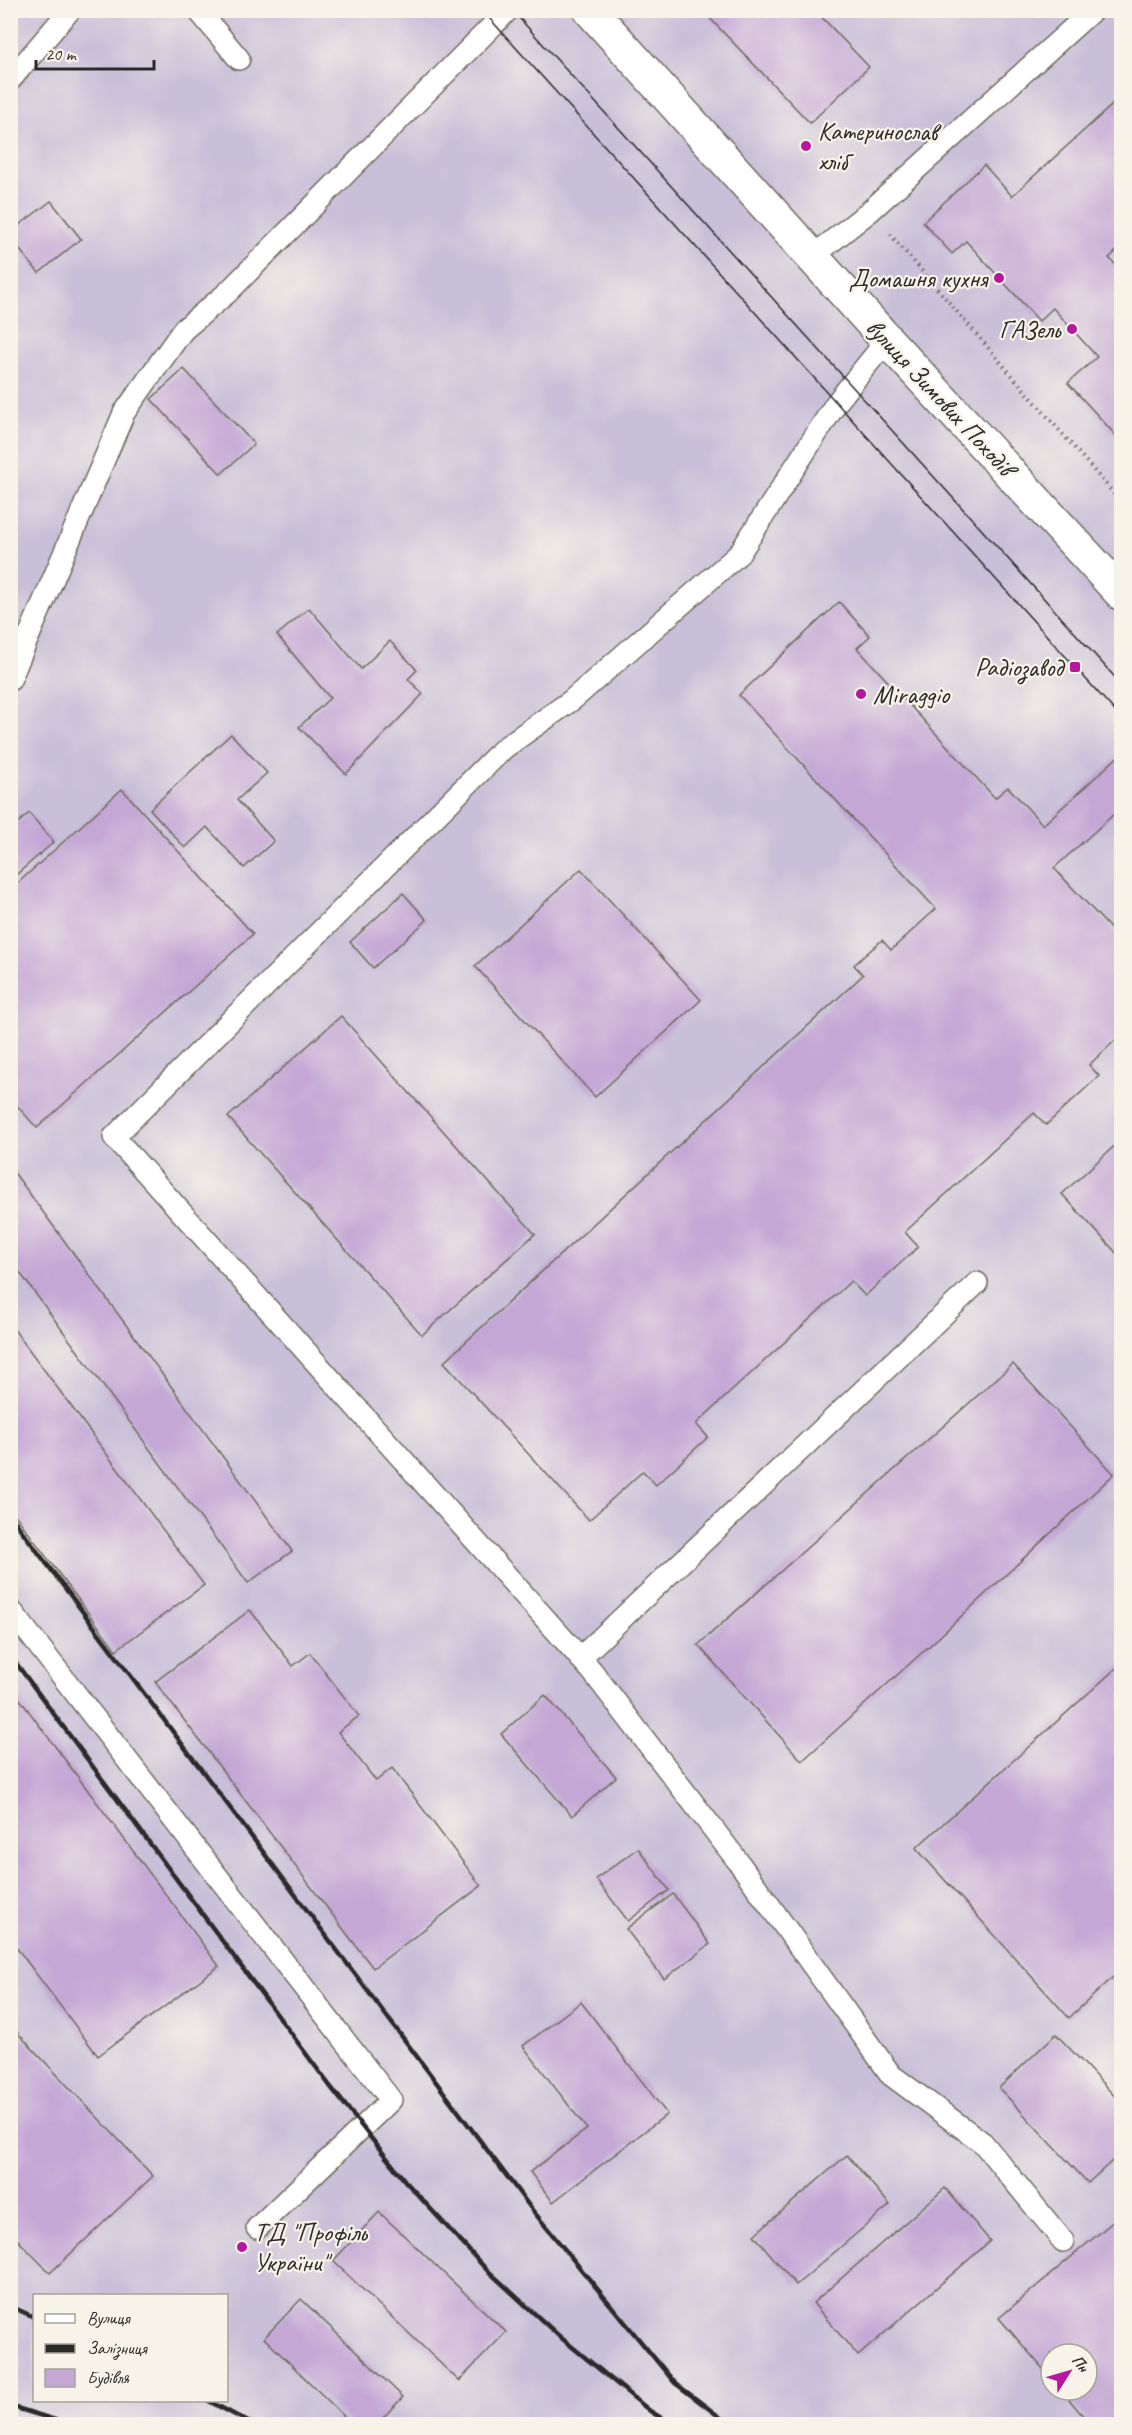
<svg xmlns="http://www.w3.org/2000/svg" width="1132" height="2435" viewBox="0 0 1132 2435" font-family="Caveat,sans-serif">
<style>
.industrial{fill:#c8bfd8;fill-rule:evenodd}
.building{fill:#c4a7d5}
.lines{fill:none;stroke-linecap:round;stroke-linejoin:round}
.service-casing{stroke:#6f6a5e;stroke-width:24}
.secondary-casing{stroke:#6f6a5e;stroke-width:36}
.path{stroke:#6f6a5e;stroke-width:4;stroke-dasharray:1.5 4.5;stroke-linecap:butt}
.service{stroke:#fff;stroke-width:21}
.secondary{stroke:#fff;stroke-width:33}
.tram{stroke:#2b2b2b;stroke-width:1.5}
.rail{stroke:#2b2b2b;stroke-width:4.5}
.poi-dot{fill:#b5179e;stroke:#f7f3e8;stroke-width:2}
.labels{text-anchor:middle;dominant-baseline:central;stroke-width:4.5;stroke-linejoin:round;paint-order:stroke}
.poi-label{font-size:26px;fill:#2b2b2b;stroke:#f7f3e8;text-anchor:start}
.street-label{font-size:26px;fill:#2b2b2b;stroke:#f7f3e8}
</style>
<rect width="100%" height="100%" fill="#f7f3e8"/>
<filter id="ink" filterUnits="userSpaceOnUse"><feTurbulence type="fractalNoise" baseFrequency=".0167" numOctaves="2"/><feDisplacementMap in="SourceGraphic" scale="12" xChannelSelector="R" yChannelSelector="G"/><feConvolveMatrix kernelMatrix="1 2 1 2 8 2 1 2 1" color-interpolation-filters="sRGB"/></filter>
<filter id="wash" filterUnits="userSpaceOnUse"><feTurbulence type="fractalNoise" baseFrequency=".008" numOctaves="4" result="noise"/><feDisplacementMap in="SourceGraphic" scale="24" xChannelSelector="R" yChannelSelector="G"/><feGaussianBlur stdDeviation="1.35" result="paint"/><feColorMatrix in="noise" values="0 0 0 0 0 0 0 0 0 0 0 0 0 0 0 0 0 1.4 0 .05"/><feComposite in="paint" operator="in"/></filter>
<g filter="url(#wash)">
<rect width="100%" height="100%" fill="#eddfbd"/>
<path class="industrial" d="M11,11H1121V2424H11ZM34,2296H226V2400H34ZM1051,2354H1087V2390H1051Z"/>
<g id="blocks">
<g class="building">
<path d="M702,10H815L869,67L810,123Z"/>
<path d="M1122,96V246L1109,258L1122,271V442L1068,383L1097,357L1072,329L1053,308L1039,321L966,241L952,254L923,222L984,165L1012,196Z"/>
<path d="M51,201L81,239L39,273L10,238V232Z"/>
<path d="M184,369L254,444L221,474L151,399Z"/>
<path d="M839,602L870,636L857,648L995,798L1008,787L1043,825L1122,753V807L1054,868L1122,941V1034L1089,1065L1099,1076L1046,1125L1034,1113L905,1232L918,1247L865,1296L851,1281L696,1424L708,1437L656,1485L643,1471L589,1520L444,1362L863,975L854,965L882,940L891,950L936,909L739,695Z"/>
<path d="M309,608L361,669L390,641L417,670L408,679L423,694L346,774L299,727L330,698L277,635Z"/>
<path d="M231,734L267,773L237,800L274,841L244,868L207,827L185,848L150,809Z"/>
<path d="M122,789L253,934L37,1128L10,1098V890Z"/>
<path d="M29,813L54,842L10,880V830Z"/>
<path d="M581,869L701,1000L595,1097L475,966Z"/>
<path d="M403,893L427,920L373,968L350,942Z"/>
<path d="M341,1016L535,1234L422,1335L228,1117Z"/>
<path d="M1122,1139V1259L1062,1194Z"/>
<path d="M10,1167L292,1551L248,1583L10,1259Z"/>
<path d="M10,1324L204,1585L116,1650L10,1508Z"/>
<path d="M1013,1364L1114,1474L937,1639L802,1761L698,1645Z"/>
<path d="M250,1610L293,1666L310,1653L359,1716L338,1732L376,1781L392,1768L481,1886L373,1968L155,1682Z"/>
<path d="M1122,1663V1969L1069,2018L916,1848Z"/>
<path d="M10,1686L219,1966L98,2056L10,1939Z"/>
<path d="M545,1695L616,1777L572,1816L501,1734Z"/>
<path d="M638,1848L669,1890L628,1921L596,1879Z"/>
<path d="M673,1894L710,1944L664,1979L626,1929Z"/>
<path d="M581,2002L667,2114L553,2202L530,2172L587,2129L523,2046Z"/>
<path d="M10,2025L153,2176L50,2273L10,2232Z"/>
<path d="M1056,2034L1122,2104V2152L1088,2183L999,2088Z"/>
<path d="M847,2155L890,2205L796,2285L754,2235Z"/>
<path d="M945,2188L990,2241L858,2356L813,2303Z"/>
<path d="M379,2212L506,2332L459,2381L333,2261Z"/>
<path d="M1122,2214V2424H1090L1061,2390H1087V2354H1051V2378L999,2318Z"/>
<path d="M301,2299L403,2397L377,2424H352L264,2338Z"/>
</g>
</g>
</g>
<g filter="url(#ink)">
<use href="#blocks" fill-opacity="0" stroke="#6f6a5e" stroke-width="1.5"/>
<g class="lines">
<g class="service-casing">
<g id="service">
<path d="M198,10L239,59"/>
<path d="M10,80L70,10"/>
<path d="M812,257L870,211L1093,10"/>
<path d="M887,340L837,402L739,554L572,700L504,748L114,1137L592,1671L737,1860L891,2075L983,2143L1063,2241"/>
<path d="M10,680L124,413L183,330L227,293L508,10"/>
<path d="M10,1609L391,2100L257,2228"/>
<path d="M580,1658L977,1283"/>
</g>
</g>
<g class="secondary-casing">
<path id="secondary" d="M590,10L887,340L1122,594"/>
</g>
<path class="path" d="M890,234L1122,503"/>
<use href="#service" class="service"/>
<use href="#secondary" class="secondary"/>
<g class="tram">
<path d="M482,10L1122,719"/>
<path d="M512,10L1122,685"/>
</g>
<g class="rail">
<path d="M10,1515L533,2211L675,2383L729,2424"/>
<path d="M10,1655L330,2086L405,2181L485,2268L559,2336L650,2411L671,2424"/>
<path d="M10,2306L34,2317"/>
<path d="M207,2400L252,2424"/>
<path d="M10,2406L68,2424"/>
</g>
</g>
</g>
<g class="poi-dot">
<circle cx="806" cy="146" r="6"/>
<circle cx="999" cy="278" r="6"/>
<circle cx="1072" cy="329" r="6"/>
<rect x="1069" y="661" width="12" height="12" rx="3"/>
<circle cx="861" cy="694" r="6"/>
<circle cx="242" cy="2247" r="6"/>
</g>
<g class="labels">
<g class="poi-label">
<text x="818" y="131">Катеринослав<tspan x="818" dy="30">хліб</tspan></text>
<text x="987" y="278" text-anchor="end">Домашня кухня</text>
<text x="1060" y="329" text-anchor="end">ГАЗель</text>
<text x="1063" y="667" text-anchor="end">Радіозавод</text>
<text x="873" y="694">Miraggio</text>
<text x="254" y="2232">ТД "Профіль<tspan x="254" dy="30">України"</tspan></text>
</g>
<g class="street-label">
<text transform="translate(940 397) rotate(47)">вулиця Зимових Походів</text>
</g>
</g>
<rect width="1132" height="2435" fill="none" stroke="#f7f3e8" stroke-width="36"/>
<rect x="33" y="2294" width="195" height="108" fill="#f7f3e8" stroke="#a5a39c" stroke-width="1.5"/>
<rect x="45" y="2314" width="30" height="9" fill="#ffffff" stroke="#a5a39c" stroke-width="1.5"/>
<text x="87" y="2324" font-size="18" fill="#2b2b2b">Вулиця</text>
<rect x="45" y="2344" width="30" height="9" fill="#2b2b2b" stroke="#a5a39c" stroke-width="1.5"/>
<text x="87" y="2354" font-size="18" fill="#2b2b2b">Залізниця</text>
<rect x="45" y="2369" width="30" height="18" fill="#c4a7d5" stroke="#a5a39c" stroke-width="1.5"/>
<text x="87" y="2384" font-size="18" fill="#2b2b2b">Будівля</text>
<g transform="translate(1069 2372) rotate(53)"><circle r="28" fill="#f7f3e8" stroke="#a5a39c" stroke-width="1.5"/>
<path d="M0-4.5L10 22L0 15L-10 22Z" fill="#b5179e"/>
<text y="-9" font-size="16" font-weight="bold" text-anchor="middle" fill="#2b2b2b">Пн</text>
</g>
<path d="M36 60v9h118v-9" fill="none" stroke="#2b2b2b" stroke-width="3"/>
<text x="45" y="60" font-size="18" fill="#2b2b2b" stroke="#f7f3e8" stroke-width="4.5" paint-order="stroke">20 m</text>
</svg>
